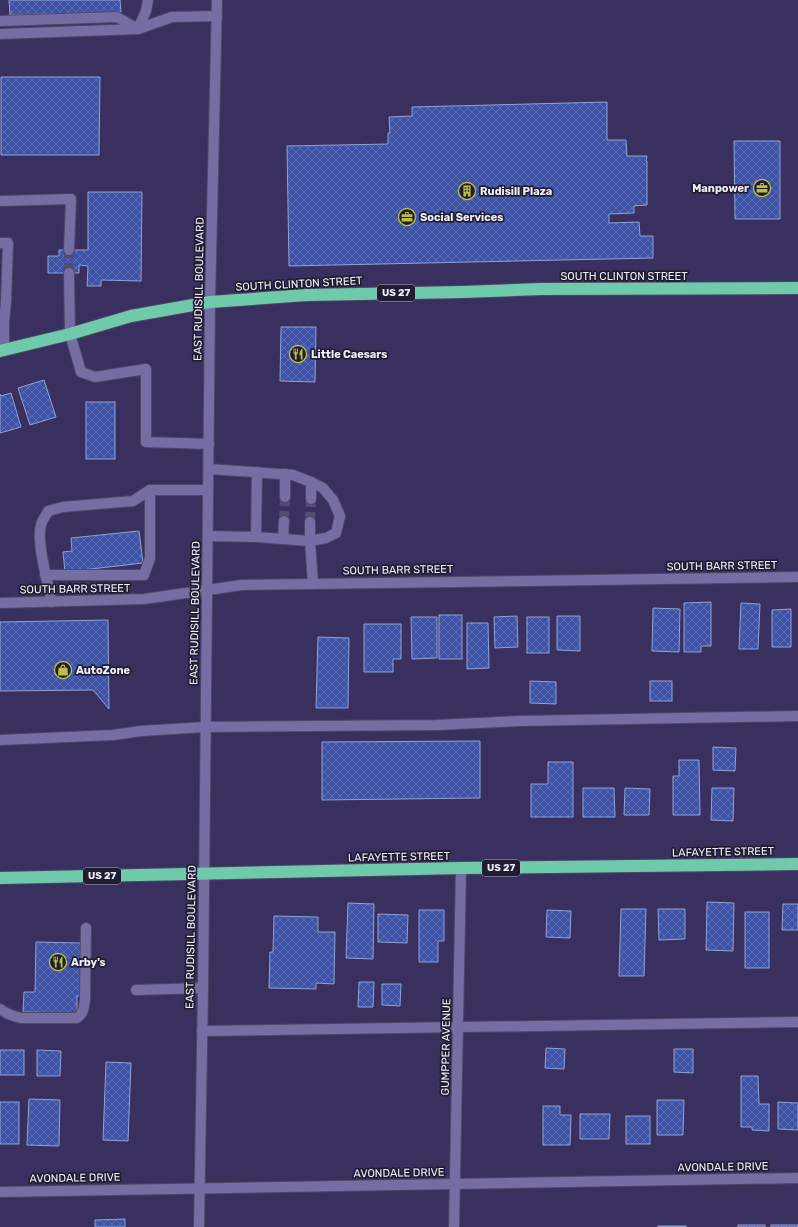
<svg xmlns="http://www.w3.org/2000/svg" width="798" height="1227" viewBox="0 0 798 1227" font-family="Rubik,sans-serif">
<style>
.building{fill:url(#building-cross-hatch);stroke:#90a1d6}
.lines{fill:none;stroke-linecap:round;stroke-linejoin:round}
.minor-tunnel{stroke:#544c76;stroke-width:10;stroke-dasharray:10 5;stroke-linecap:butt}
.minor-casing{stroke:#4f466a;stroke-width:12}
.highway-casing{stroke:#4f466a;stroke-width:14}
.minor{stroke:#766ea2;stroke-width:10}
.highway{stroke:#6fcaac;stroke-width:12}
.labels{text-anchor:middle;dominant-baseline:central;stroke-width:3.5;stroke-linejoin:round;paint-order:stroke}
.shield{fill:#201c32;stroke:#b2afbe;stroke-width:1}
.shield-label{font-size:10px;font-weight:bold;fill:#f0eefa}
.poi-label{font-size:11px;font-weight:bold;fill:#f0eefa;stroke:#201c32;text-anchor:start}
.street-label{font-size:11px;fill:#f0eefa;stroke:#201c32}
</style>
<defs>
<pattern id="building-cross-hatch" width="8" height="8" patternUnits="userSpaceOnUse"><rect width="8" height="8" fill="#3f53a6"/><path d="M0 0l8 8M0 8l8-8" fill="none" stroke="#5b6cb3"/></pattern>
</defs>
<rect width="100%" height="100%" fill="#39305f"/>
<g class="building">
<path d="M9,0H120L121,12L10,15Z"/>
<path d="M1,77H100L99,155H1Z"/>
<path d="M607,102V140H626L627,156H647L646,161H647V205L634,206V213L609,214V223L639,222L640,236H653V258L289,266L287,146L388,144V133H390L389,117L412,116V107Z"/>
<path d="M734,141H780V219H735Z"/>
<path d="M88,192H142L141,281L101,280V286H87L88,266L79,265V273H48V256H59V250H88Z"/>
<path d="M281,327H316L315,382L280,381Z"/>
<path d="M44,380L56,417L30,425L18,388Z"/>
<path d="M11,393L21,427L0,433V394V396Z"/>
<rect x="86" y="402" width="29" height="57"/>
<path d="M139,531L143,563L65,572L63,552L72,551L71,538Z"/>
<path d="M711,602V646H701V652H684V603Z"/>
<path d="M741,603L760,604L758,649H739Z"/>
<path d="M653,608L680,609L679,652L652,651Z"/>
<path d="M791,609V647H772V610Z"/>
<rect x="439" y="615" width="23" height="44"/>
<path d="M517,616L518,647L495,648L494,617Z"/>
<path d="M557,616H580V651L557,650Z"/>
<path d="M411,617H437V658L412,659Z"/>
<rect x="527" y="617" width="22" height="36"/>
<path d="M108,620L109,709L93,690L0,691V622Z"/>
<path d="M467,623H488L489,668L467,669Z"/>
<path d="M364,624H401V659H393V672H364Z"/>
<path d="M318,637L349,638L348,708H316Z"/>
<path d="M530,681L556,682V704L530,703Z"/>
<rect x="650" y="681" width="22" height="20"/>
<path d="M480,741V798L322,800V742Z"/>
<path d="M713,747L736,748L735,771L713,770Z"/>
<path d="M679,760H699L700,815H673V776H679Z"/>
<path d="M548,762H573V817H531V784H548Z"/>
<path d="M583,788H614L615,817H583Z"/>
<path d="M625,788L650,789L649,815H624Z"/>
<path d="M712,788H734L733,821L711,820Z"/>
<path d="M707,902L734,903L733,951L706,950Z"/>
<path d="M348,903L374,904L373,959L346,958Z"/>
<path d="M783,904H798V930H782Z"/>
<path d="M621,909H646L644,976H619Z"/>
<path d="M658,909H685V939L659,940Z"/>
<path d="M419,910H444V941H438V962H419Z"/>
<path d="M547,910L571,911L570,938L546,937Z"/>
<rect x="745" y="912" width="24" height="56"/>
<path d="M378,914L408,915L407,943L378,942Z"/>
<path d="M274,916L318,917V932H335L334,984L316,983V989L269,988L270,952H273Z"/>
<path d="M36,942L81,943L80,996H77V1013L23,1012L24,992H35Z"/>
<path d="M359,982H374L373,1007H358Z"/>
<path d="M382,984H401L400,1006L382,1005Z"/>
<path d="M546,1048L565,1049L564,1069L545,1068Z"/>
<path d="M674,1049H693V1073L674,1072Z"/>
<rect x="0" y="1050" width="24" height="25"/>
<path d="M37,1050L61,1051L60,1076H37Z"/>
<path d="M106,1062L131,1063L128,1141L103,1140Z"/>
<path d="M741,1076H758L759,1104H769V1131L752,1130V1127H741Z"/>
<path d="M29,1099L60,1100L59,1146L27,1145Z"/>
<path d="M657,1100H684L683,1135H657Z"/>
<rect x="0" y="1102" width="19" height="42"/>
<path d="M778,1102L798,1103V1130L778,1129Z"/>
<path d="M543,1106H560V1115H571L570,1145H543Z"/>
<path d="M580,1114H610L609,1139H580Z"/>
<rect x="626" y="1116" width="24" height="28"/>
<path d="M125,1219V1227H95V1220Z"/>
<rect x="738" y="1225" width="27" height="2"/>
<rect x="771" y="1225" width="27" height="2"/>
<rect x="658" y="1226" width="28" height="1"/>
</g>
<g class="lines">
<g class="minor-tunnel">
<path d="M69,273V250"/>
<path d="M284,521L285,497"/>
<path d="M310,522L311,499"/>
</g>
<g class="minor-casing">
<g id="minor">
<path d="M0,21L117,17L138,29L146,11L148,0"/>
<path d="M0,34L138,29L172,17L217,16"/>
<path d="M0,201L71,199L69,250"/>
<path d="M0,243H8L6,302L4,322V350"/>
<path d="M69,273L70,334L81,372L95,377L146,369V442L209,444"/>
<path d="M209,469L293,475L311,482L323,488L333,500L340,516L336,533L326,538L310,541L313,584"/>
<path d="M257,472L256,537L310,541V522"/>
<path d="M285,474V497"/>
<path d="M311,499V482"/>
<path d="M208,536L256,537"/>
<path d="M283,539L284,521"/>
<path d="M45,575H144L150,558V490"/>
<path d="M52,602C48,585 36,541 41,525C42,520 46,516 48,511L63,507L133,501L150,490H208"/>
<path d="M0,603L144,599L242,585L798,577"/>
<path d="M0,740L113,735L141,731L205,727L436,725L519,721L798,716"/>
<path d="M136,990L203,988"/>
<path d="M0,1009C7,1014 14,1017 22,1018H77C84,1013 84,1007 85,999L86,928"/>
<path d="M202,1031L798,1022"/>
<path d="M0,1192L798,1178"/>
<path d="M199,1227L203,988L210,302L217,0"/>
<path d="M454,1227L461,868"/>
</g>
</g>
<g class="highway-casing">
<g id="highway">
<path d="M0,351L70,334L131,316L210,302L307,295L463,292L541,289L798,288"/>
<path d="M0,878L461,868L798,864"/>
</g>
</g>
<use href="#minor" class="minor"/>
<use href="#highway" class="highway"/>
</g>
<defs>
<g id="office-ring" transform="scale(0.9)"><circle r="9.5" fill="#201c32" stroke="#bcbf43" stroke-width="1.5"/><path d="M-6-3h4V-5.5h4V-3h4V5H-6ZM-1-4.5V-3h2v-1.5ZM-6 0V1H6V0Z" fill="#bcbf43"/></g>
<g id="building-ring" transform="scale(0.9)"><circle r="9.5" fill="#201c32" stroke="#bcbf43" stroke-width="1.5"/><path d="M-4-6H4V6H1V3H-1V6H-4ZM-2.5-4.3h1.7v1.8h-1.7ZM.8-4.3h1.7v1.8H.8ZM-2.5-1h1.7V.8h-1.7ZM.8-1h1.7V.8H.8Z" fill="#bcbf43"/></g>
<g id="restaurant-ring" transform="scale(0.9)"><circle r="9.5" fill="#201c32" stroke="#bcbf43" stroke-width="1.5"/><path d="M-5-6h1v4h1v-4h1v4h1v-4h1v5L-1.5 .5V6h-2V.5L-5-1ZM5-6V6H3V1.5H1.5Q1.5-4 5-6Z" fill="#bcbf43"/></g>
<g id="shop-ring" transform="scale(0.9)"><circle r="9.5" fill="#201c32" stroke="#bcbf43" stroke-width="1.5"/><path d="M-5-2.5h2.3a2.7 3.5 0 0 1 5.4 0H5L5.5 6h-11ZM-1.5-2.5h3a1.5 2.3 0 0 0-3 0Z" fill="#bcbf43"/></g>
</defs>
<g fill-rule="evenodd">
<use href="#office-ring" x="762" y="188"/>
<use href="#building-ring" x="467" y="191"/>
<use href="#office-ring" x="407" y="217"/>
<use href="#restaurant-ring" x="298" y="354"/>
<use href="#shop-ring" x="63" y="670"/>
<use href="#restaurant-ring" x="58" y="962"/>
</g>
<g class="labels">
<g class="shield">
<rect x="377" y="285" width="38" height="16" rx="3"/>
<rect x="482" y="860" width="38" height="16" rx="3"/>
<rect x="83" y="868" width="38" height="16" rx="3"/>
</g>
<g class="shield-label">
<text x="396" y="293">US 27</text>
<text x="501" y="868">US 27</text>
<text x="102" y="876">US 27</text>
</g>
<g class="poi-label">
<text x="749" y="188" text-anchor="end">Manpower</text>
<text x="480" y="191">Rudisill Plaza</text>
<text x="420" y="217">Social Services</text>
<text x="311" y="354">Little Caesars</text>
<text x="76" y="670">AutoZone</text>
<text x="71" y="962">Arby's</text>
</g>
<g class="street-label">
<text x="624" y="276">SOUTH CLINTON STREET</text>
<text transform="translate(299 284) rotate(-3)">SOUTH CLINTON STREET</text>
<text transform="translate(199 289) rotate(-89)">EAST RUDISILL BOULEVARD</text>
<text transform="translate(722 566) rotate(-1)">SOUTH BARR STREET</text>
<text transform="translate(398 570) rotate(-1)">SOUTH BARR STREET</text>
<text transform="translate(75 589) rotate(-1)">SOUTH BARR STREET</text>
<text transform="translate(195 613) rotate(-89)">EAST RUDISILL BOULEVARD</text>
<text transform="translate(723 852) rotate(-1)">LAFAYETTE STREET</text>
<text transform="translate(399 857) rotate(-1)">LAFAYETTE STREET</text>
<text transform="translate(191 937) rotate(-89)">EAST RUDISILL BOULEVARD</text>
<text transform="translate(446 1047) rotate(-89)">GUMPPER AVENUE</text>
<text transform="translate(723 1167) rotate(-1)">AVONDALE DRIVE</text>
<text transform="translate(399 1173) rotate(-1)">AVONDALE DRIVE</text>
<text transform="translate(75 1178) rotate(-1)">AVONDALE DRIVE</text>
</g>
</g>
</svg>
